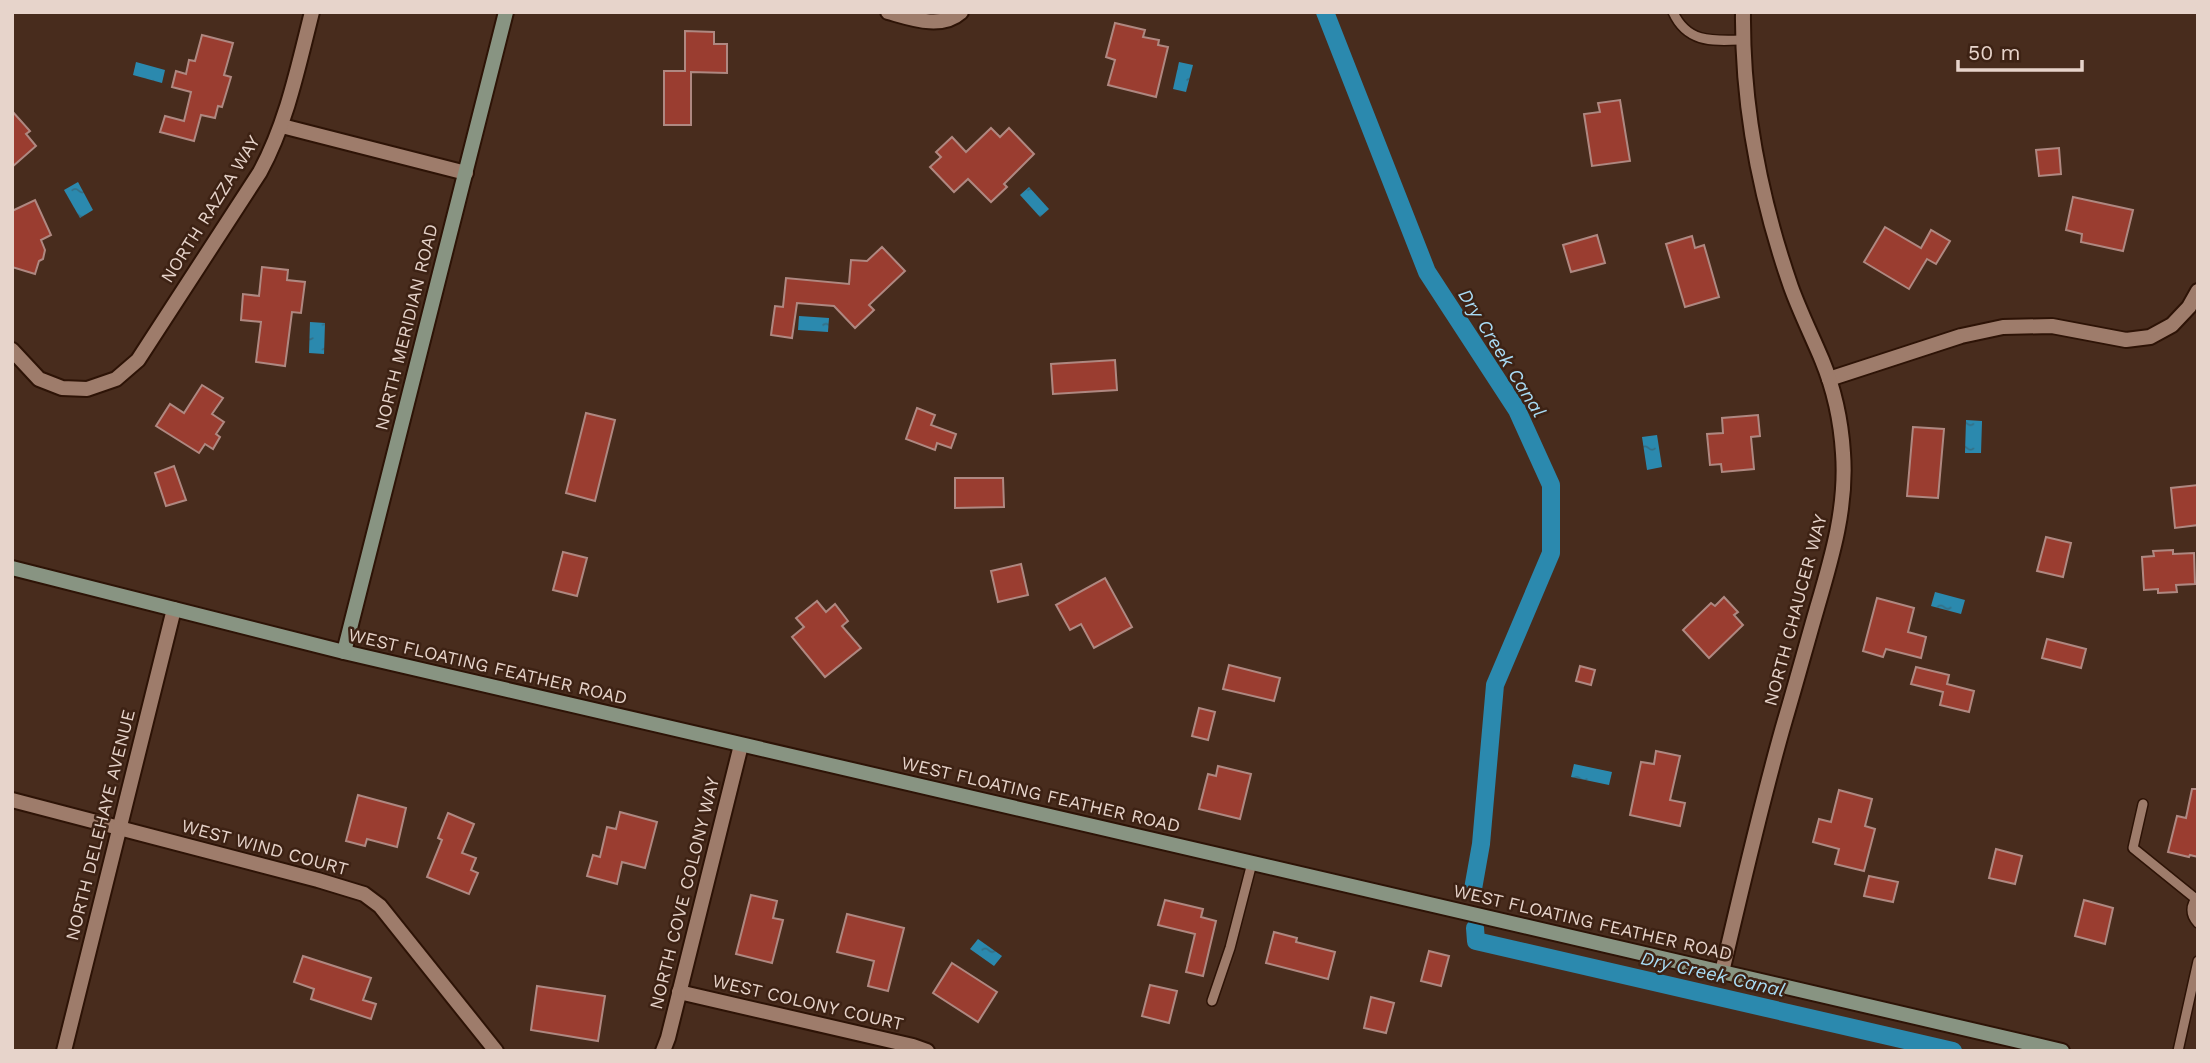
<svg xmlns="http://www.w3.org/2000/svg" width="2210" height="1063" viewBox="0 0 2210 1063" font-family="'Work Sans',sans-serif">
<style>
.water{fill:url(#water-ripples)}
.lines{fill:none;stroke-linecap:round;stroke-linejoin:round}
.canal{stroke:#2b89ae;stroke-width:18}
.building{fill:#9a3d30;stroke:#af8881;stroke-width:2}
.lane-casing{stroke:#2d1306;stroke-width:12}
.street-casing{stroke:#2d1306;stroke-width:18}
.secondary-casing{stroke:#2d1306;stroke-width:18}
.lane{stroke:#9e7c6b;stroke-width:9}
.street{stroke:#9e7c6b;stroke-width:14}
.secondary{stroke:#889482;stroke-width:14}
.labels{text-anchor:middle;dominant-baseline:central;stroke-width:5;stroke-linejoin:round;paint-order:stroke}
.street-label{font-size:18px;fill:#e7d4cb;stroke:#3d2214}
.water-label{font-size:19px;font-style:italic;fill:#a8dbf4;stroke:#3d2214}
</style>
<defs>
<pattern id="water-ripples" width="26" height="14" patternUnits="userSpaceOnUse" patternTransform="scale(1.75)"><rect width="26" height="14" fill="#2b89ae"/><path d="M2 4q2-2 4 0t4 0M15 11q2-2 4 0t4 0" fill="none" stroke="#346f86"/></pattern>
</defs>
<rect width="100%" height="100%" fill="#482c1d"/>
<g class="water">
<path d="M136,62L165,70L162,83L133,75Z"/>
<path d="M1179,62L1193,65L1186,92L1173,89Z"/>
<path d="M78,182L93,210L80,218L64,190Z"/>
<path d="M1029,187L1049,209L1040,217L1020,195Z"/>
<path d="M799,316L829,318L828,332L798,330Z"/>
<path d="M310,322L325,323L324,354L309,353Z"/>
<path d="M1966,420L1982,421L1981,453H1965Z"/>
<path d="M1657,435L1662,467L1647,470L1642,437Z"/>
<path d="M1935,592L1965,600L1961,614L1931,606Z"/>
<path d="M1574,764L1612,772L1609,785L1571,777Z"/>
<path d="M978,939L1002,956L994,966L970,949Z"/>
</g>
<g class="lines">
<g class="canal">
<path d="M1325,12L1427,272L1517,410L1551,485V553L1495,685L1481,844L1473,889"/>
<path d="M1475,928L1476,941L1953,1051"/>
</g>
</g>
<g class="building">
<path d="M1115,23L1145,30L1143,37L1159,40L1158,45L1168,47L1156,97L1108,85L1115,60L1106,57Z"/>
<path d="M685,31L714,32V44H727V73L691,72V125H664V71H685Z"/>
<path d="M202,35L233,43L224,75L231,77L222,107L218,106L215,118L201,115L194,141L160,132L165,116L184,121L191,92L172,87L176,71L186,74L189,60L195,61Z"/>
<path d="M1620,100L1630,161L1592,166L1584,114L1600,112L1598,103Z"/>
<path d="M12,111L30,131L26,134L36,146L12,167Z"/>
<path d="M991,128L1000,137L1009,128L1034,154L1004,184L1007,187L991,202L968,179L954,192L930,167L941,157L936,152L952,137L966,152Z"/>
<path d="M2059,148L2061,174L2039,176L2036,150Z"/>
<path d="M2073,197L2133,210L2123,251L2081,242L2082,234L2066,230Z"/>
<path d="M35,200L51,235L41,240L45,250L43,259L39,261L35,274L12,267V211Z"/>
<path d="M1885,227L1921,248L1931,230L1950,241L1936,264L1927,259L1909,289L1864,262Z"/>
<path d="M1597,235L1605,263L1571,272L1563,245Z"/>
<path d="M1692,236L1695,248L1704,245L1719,297L1685,307L1666,244Z"/>
<path d="M882,247L905,271L869,305L874,310L855,328L834,306L797,303L792,338L771,335L775,306L783,307L786,278L849,284L851,260L867,261Z"/>
<path d="M262,267L288,270L287,280L305,282L301,313L292,312L285,366L256,362L261,322L241,320L243,294L259,296Z"/>
<path d="M1115,360L1117,390L1053,394L1051,364Z"/>
<path d="M202,385L223,398L212,414L224,422L216,434L220,437L213,449L205,444L199,453L156,426L170,404L184,413Z"/>
<path d="M917,408L935,415L931,425L956,434L951,448L937,443L935,450L906,439Z"/>
<path d="M586,413L615,420L595,501L566,493Z"/>
<path d="M1758,415L1760,436L1751,437L1754,469L1722,472L1721,464L1710,465L1707,434L1723,433L1722,418Z"/>
<path d="M1913,427L1944,429L1938,498L1907,496Z"/>
<path d="M174,466L186,500L166,506L155,473Z"/>
<path d="M955,478H1003L1004,507L955,508Z"/>
<path d="M2198,485V525L2175,528L2171,488Z"/>
<path d="M2046,537L2071,543L2063,577L2037,571Z"/>
<path d="M2173,550V554L2194,553L2195,584L2176,585L2177,592L2158,593V589L2144,590L2142,557L2154,556L2153,551Z"/>
<path d="M563,552L587,558L577,596L553,590Z"/>
<path d="M1021,564L1028,595L998,602L991,571Z"/>
<path d="M1105,578L1132,627L1094,648L1081,624L1070,630L1056,605Z"/>
<path d="M1724,597L1738,612L1734,615L1743,625L1709,658L1683,630L1711,603L1715,606Z"/>
<path d="M1877,598L1914,608L1908,632L1926,637L1921,658L1886,649L1883,657L1863,651Z"/>
<path d="M817,601L826,612L835,604L848,621L842,626L861,648L825,677L792,637L804,627L796,618Z"/>
<path d="M2047,639L2086,649L2081,668L2042,658Z"/>
<path d="M1229,665L1280,678L1274,701L1223,689Z"/>
<path d="M1580,666L1595,670L1591,685L1576,681Z"/>
<path d="M1916,667L1949,675L1947,684L1974,691L1969,712L1940,705L1943,692L1911,684Z"/>
<path d="M1199,708L1215,712L1208,740L1192,736Z"/>
<path d="M1656,751L1680,756L1670,800L1685,803L1680,826L1630,815L1641,762L1654,764Z"/>
<path d="M1218,766L1251,774L1240,819L1199,809L1208,774L1216,776Z"/>
<path d="M2192,789H2198V857L2190,855L2189,857L2168,852L2177,816L2186,818Z"/>
<path d="M1839,790L1872,799L1865,826L1875,829L1864,871L1835,864L1839,849L1813,842L1819,819L1831,822Z"/>
<path d="M358,795L406,808L397,847L367,839L365,846L346,841Z"/>
<path d="M620,812L657,822L645,868L622,862L617,884L587,876L593,855L600,857L607,827L616,829Z"/>
<path d="M448,813L474,824L462,853L476,858L471,870L478,873L469,894L427,877L442,840L438,838Z"/>
<path d="M1996,849L2022,856L2015,884L1989,878Z"/>
<path d="M1869,876L1898,882L1893,902L1864,896Z"/>
<path d="M751,895L777,901L773,918L783,920L772,963L736,954Z"/>
<path d="M1165,900L1203,909L1201,917L1216,921L1203,976L1186,972L1195,934L1158,925Z"/>
<path d="M2084,900L2113,908L2105,944L2075,936Z"/>
<path d="M847,914L904,928L888,991L868,986L874,961L837,952Z"/>
<path d="M1274,932L1297,938L1296,942L1335,952L1328,979L1266,963Z"/>
<path d="M1429,951L1449,956L1441,986L1421,981Z"/>
<path d="M303,956L371,978L363,1000L376,1004L371,1019L311,999L314,989L294,982Z"/>
<path d="M952,963L997,992L978,1022L933,993Z"/>
<path d="M1150,985L1177,991L1169,1023L1142,1016Z"/>
<path d="M537,986L605,996L598,1041L531,1030Z"/>
<path d="M1371,997L1394,1003L1386,1033L1364,1028Z"/>
</g>
<g class="lines">
<g class="lane-casing">
<g id="lane">
<path d="M1673,12C1687,43 1712,41 1743,40"/>
<path d="M2143,804L2133,848L2196,899"/>
<path d="M2198,897C2190,905 2190,915 2198,923"/>
<path d="M1212,1001L1230,948L1252,863"/>
<path d="M2178,1051L2198,961"/>
</g>
</g>
<g class="street-casing">
<g id="street">
<path d="M888,12C910,18 941,30 961,12"/>
<path d="M282,126L466,173"/>
<path d="M12,350L39,379L62,388L87,389L116,379L138,360L260,172C287,122 298,67 312,12"/>
<path d="M1829,379L1961,336L2003,327L2052,326L2126,340L2150,337L2172,325L2189,307L2198,291"/>
<path d="M12,800L318,880L364,894L380,906L496,1051"/>
<path d="M1722,972C1742,888 1761,803 1785,720C1796,683 1806,646 1817,608C1832,557 1847,507 1843,453C1841,421 1834,389 1822,360C1812,336 1800,312 1791,287C1760,198 1742,107 1743,12"/>
<path d="M679,992L913,1046L927,1051"/>
<path d="M64,1051L174,609"/>
<path d="M663,1051L668,1038L741,745"/>
</g>
</g>
<g class="secondary-casing">
<g id="secondary">
<path d="M12,568L344,652L2062,1051"/>
<path d="M344,652L506,12"/>
</g>
</g>
<use href="#lane" class="lane"/>
<use href="#street" class="street"/>
<use href="#secondary" class="secondary"/>
</g>
<g class="labels">
<g class="street-label">
<text transform="translate(210 209) rotate(-58)">NORTH RAZZA WAY</text>
<text transform="translate(406 327) rotate(-76)">NORTH MERIDIAN ROAD</text>
<text transform="translate(1795 610) rotate(-75)">NORTH CHAUCER WAY</text>
<text transform="translate(488 666) rotate(13)">WEST FLOATING FEATHER ROAD</text>
<text transform="translate(1041 794) rotate(13)">WEST FLOATING FEATHER ROAD</text>
<text transform="translate(100 825) rotate(-76)">NORTH DELEHAYE AVENUE</text>
<text transform="translate(265 847) rotate(15)">WEST WIND COURT</text>
<text transform="translate(684 893) rotate(-76)">NORTH COVE COLONY WAY</text>
<text transform="translate(1593 922) rotate(13)">WEST FLOATING FEATHER ROAD</text>
<text transform="translate(808 1002) rotate(13)">WEST COLONY COURT</text>
</g>
<g class="water-label">
<text transform="translate(1502 353) rotate(58)">Dry Creek Canal</text>
<text transform="translate(1713 974) rotate(13)">Dry Creek Canal</text>
</g>
</g>
<rect width="2210" height="1063" fill="none" stroke="#e7d4cb" stroke-width="28"/>
<path d="M1958 60v10h124v-10" fill="none" stroke="#e7d4cb" stroke-width="3.5"/>
<text x="1968" y="60" font-size="21" fill="#e7d4cb" stroke="#3d2214" stroke-width="5" paint-order="stroke">50 m</text>
</svg>
